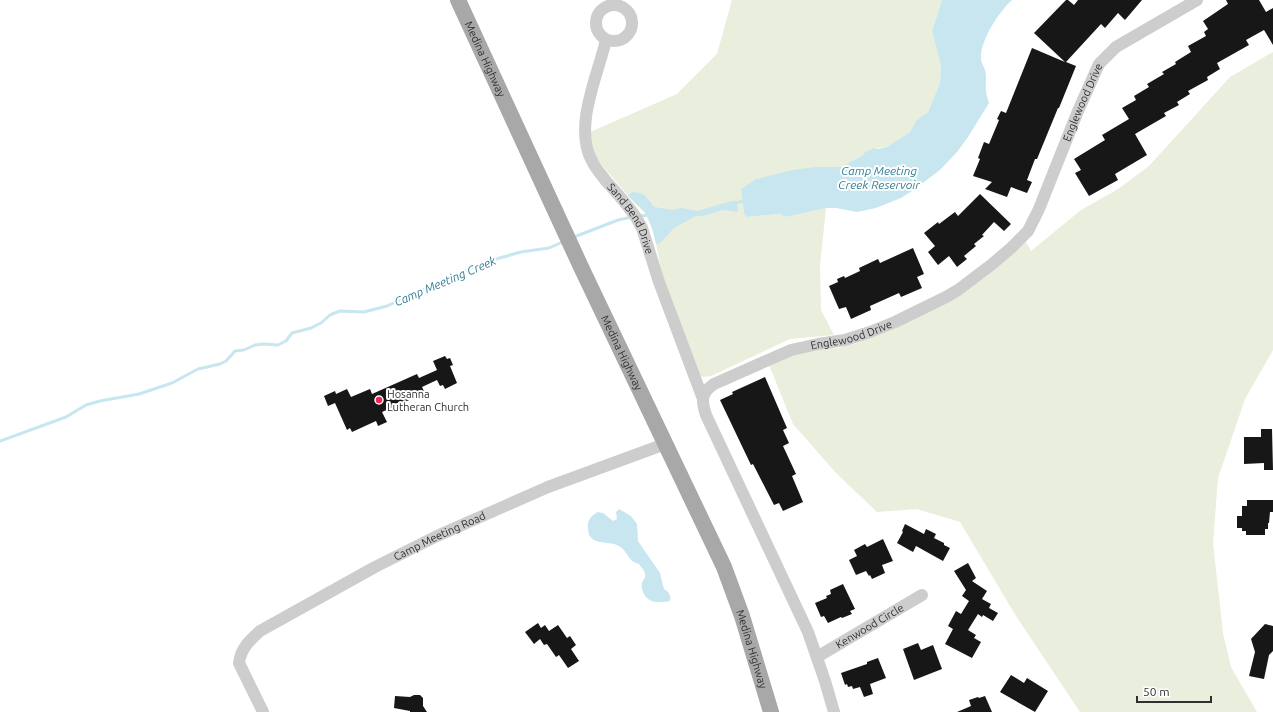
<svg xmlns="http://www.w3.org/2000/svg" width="1273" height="712" viewBox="0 0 1273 712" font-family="Ubuntu,sans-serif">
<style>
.green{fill:#e9eedd}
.water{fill:#c8e6ef}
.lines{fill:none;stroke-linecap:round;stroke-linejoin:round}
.stream{stroke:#c8e6ef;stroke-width:3}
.building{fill:#171717}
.minor{stroke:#cdcdcd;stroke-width:12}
.major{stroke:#a8a8a8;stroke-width:16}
.poi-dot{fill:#f42555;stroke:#fff;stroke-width:1.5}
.labels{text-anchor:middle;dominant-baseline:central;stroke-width:4;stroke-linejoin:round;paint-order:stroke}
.street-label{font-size:11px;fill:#303030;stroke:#fff}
.poi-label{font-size:11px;fill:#303030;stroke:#fff;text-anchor:start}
.water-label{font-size:12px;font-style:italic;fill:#347d93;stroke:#fff}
</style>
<rect width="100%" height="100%" fill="#fff"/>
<g class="green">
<path d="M732,0H942L932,31L941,66L940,83L928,112L918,120L910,132L887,147L871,149L865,152L863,155L841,167H815L759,178L741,189L744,213L747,217L779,214L786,217L826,208L820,266L821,310L834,335L790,339L711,376L703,377L698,374L663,279L654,233L645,213L630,198L594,156L590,132L677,94L717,54Z"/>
<path d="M1273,52V350L1245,399L1218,478L1213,543L1223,633L1231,667L1257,712H1080L1016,616L960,522L917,509L877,512L836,473L793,424L769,365L807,349L839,348L857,343L941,306L961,294L1026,242L1031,251L1081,210L1118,189L1149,166L1230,77Z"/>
</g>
<g class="water">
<path d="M942,0H1012C999,12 980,40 981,59C981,63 984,66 985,70C987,77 985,84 986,91C986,95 988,99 989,103L968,137L957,152L940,170L912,191L901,198L876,208L857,212L836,208H826L786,217L779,214L747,217L744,213L741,189L756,179L793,170L815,167H841L863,155L865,152L874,148L878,149L887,147L910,132L917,120L928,112L940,83L941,66L932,31Z"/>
<path d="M633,192C646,193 647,198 654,207L672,210L681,208L697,211L732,201H737L738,212L723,210L702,216H696L674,228L660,243L656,244C654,235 651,221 646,214C642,207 633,203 628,195Z"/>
<path d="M619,509L631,516L637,524L638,541L660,573L664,589C669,592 671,595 670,601C659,603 648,604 643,592C642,589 641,586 642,583C643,579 646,579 645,574C645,571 641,567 639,564C627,561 629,552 619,546C609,540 588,547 588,528C587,520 591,516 598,512L603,513L613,521L617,519L616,512Z"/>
</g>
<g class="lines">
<g class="stream">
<path d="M734,203L746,201"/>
<path d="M638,216L650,215"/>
<path d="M574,237L618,220L632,217"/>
<path d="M0,441L66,417L86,405L100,401L139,394L172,383L198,369L220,364L226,361L235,351L244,350L255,345L263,344L278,345L286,341L292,333L311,328L321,323L330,315L340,311L364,312L387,306L471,268L496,259L521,252L549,248L565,241"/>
</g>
</g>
<g class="building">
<path d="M1066,0H1068L1074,5L1078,0H1142L1125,20L1118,13L1105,28L1101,24L1066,62L1076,66L1059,108H1058L1037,159H1035L1027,180L1032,182L1027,193L1011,187L1007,197L985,189L992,182L973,176L980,159L978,158L984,142L989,144L999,120L997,119L1001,111L1006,113L1032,48L1065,62L1034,33Z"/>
<path d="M1226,0H1259L1266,12L1273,8V45L1264,30L1246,40L1249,45L1217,63L1220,69L1207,77L1208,80L1188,91L1190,94L1177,102L1179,105L1164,113L1166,116L1135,134L1147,155L1115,174L1118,180L1089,196L1075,173L1081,170L1074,159L1105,140L1102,135L1129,119L1122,108L1136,100L1134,96L1149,87L1147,84L1164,74L1162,72L1176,64L1175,62L1191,52L1188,46L1206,36L1204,32L1208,29L1203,21L1228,4Z"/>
<path d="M980,194L1011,224L1004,231L994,222L982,235L984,236L974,244L976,246L964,256L967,259L957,267L949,256L938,265L928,252L935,246L924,233L938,222L939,224L955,212L958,216Z"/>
<path d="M913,248L924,274L917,277L922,288L901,297L899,293L870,306L871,310L851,319L846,307L839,309L829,286L838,282L837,279L844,276L845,278L860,271L859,268L878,259L880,263Z"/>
<path d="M445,356L447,359L450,358L453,365L450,366L457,383L445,389L443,385L440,386L437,380L422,387L425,393L382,412L387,422L378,426L376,421L352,432L350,428L347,430L335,403L328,406L324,396L335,391L336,394L347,389L351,397L370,389L372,394L417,374L419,378L437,370L433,361Z"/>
<path d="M765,377L787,428L783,430L789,443L783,446L796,474L792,476L803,502L783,511L779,503L774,505L753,464L751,465L720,400L733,394L732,392Z"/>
<path d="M1261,429H1272L1273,470H1264V463L1244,464V437H1261Z"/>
<path d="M1247,500H1273V512H1270L1269,523H1268V529H1265V535H1246V531H1242V528H1237V516H1242V506H1247Z"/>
<path d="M905,524L924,534L926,529L936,534L934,538L944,543V545L950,548L943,561L916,546L913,552L897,543L903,532L902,531Z"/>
<path d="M883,539L893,561L882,565L885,573L872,579L870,575L869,576L866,571L856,575L849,560L857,556L854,550L865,544L867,547Z"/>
<path d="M968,563L976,578L972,581L987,591L982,599L991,604L989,608L998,613L993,621L983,615L982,617L978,614L968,630L976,635L974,638L981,642L972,658L945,644L953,629L948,626L956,611L961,614L969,601L962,596L966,590L954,571Z"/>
<path d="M843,584L855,609L850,611L852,614L842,618L841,617L828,623L824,616L821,617L815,603L827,598L826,596L831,594L830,590Z"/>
<path d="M538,623L541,628L545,625L549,631L558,625L567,638L570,636L576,645L571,649L579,661L568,668L559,655L556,657L547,644L544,645L540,639L534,644L525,632Z"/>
<path d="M1265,624L1273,626V651L1269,655L1264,679L1249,676L1255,652L1251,639Z"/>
<path d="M918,643L921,650L933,645L942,669L914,680L903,649Z"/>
<path d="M878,658L886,678L870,684L873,694L864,697L860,687L853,689L852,686L848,687L847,684L845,685L841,673L867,664V662Z"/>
<path d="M1011,675L1024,683L1027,678L1048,691L1035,712L1000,692Z"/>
<path d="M414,695H420L423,698V706L427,712H410V711L394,708L395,696L410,697Z"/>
<path d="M985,696L992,712H957L971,706L969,700L978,697L979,698Z"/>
</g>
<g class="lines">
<g class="minor">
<circle cx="614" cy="23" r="18"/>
<path id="s1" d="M606,40C598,75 573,127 592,161C595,168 601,174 606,181C617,193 628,205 637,219L642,228L659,282L703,399"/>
<path id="s2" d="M817,657L922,595"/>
<path id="s3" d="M263,712L239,663C241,648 249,641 260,631L375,567L437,536L548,487L665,444"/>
<path id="s4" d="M834,712L825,681L808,632L706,415C701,400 701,393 714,384L791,350L818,344L845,340L870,332L895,322L946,297L958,290L991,265L1011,248L1028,231L1039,209L1078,111L1099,64L1116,47L1197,0"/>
</g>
<path class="major" id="s5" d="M458,0L581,267L724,567L742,616L771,712"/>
</g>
<circle class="poi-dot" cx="379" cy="400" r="4"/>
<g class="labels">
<g class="street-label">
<text stroke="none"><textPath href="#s5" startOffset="65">Medina Highway</textPath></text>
<text stroke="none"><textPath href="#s4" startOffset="854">Englewood Drive</textPath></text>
<text stroke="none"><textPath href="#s1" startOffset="195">Sand Bend Drive</textPath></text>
<text stroke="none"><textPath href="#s4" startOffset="506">Englewood Drive</textPath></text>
<text stroke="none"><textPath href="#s5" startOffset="389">Medina Highway</textPath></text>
<text stroke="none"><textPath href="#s3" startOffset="297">Camp Meeting Road</textPath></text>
<text stroke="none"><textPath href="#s2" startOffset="61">Kenwood Circle</textPath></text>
<text stroke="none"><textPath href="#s5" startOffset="713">Medina Highway</textPath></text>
</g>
<g class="poi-label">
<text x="387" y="394">Hosanna<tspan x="387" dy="13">Lutheran Church</tspan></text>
</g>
<g class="water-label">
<text x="879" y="170">Camp Meeting<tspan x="879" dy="14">Creek Reservoir</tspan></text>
<text transform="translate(445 281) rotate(-23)">Camp Meeting Creek</text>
</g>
</g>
<path d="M1137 696v6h74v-6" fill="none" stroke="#303030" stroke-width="2"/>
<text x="1143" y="696" font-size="12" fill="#303030" stroke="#ffffff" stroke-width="3" paint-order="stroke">50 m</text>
</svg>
